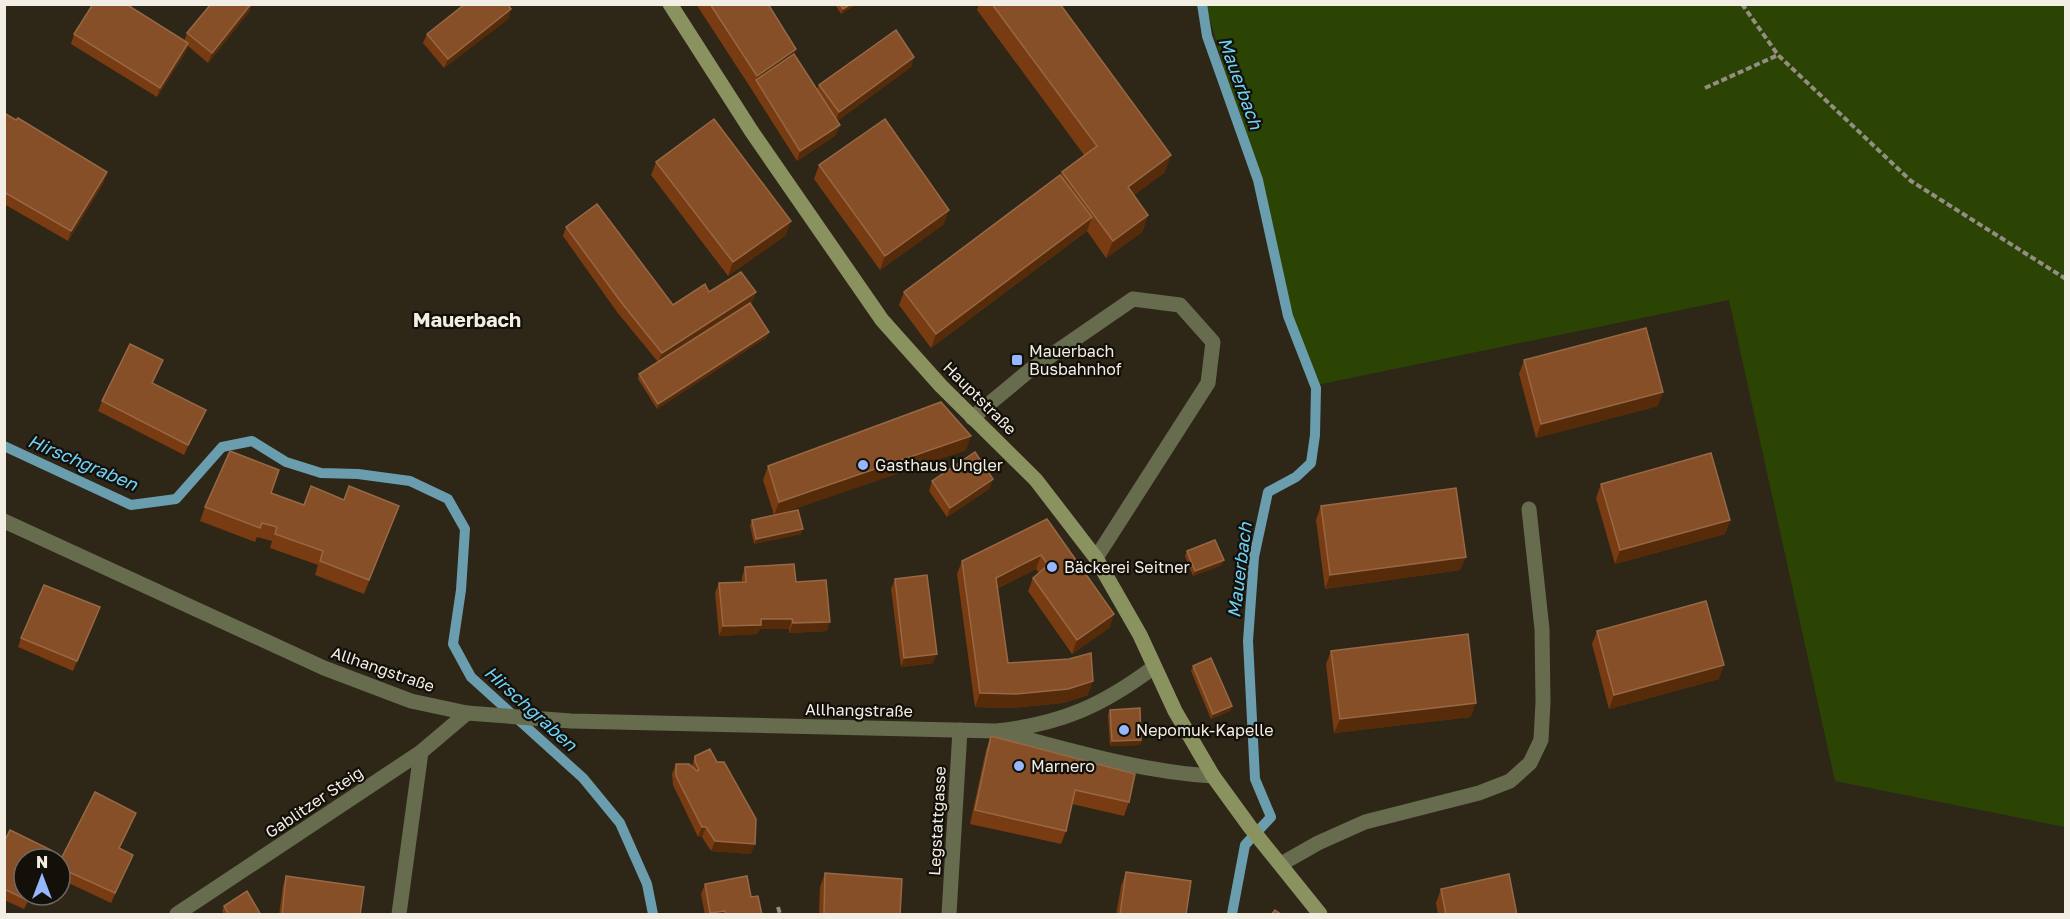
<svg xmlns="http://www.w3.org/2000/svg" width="2070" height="919" viewBox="0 0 2070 919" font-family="'Golos Text',sans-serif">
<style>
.green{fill:#2b4404}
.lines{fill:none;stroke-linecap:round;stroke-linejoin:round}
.stream{stroke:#6a9eae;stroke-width:10}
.path{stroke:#948d81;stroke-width:4;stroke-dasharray:6 3;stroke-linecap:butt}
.service{stroke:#666c4d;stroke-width:15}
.minor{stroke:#666c4d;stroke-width:15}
.tertiary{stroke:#666c4d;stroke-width:15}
.secondary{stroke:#8a9360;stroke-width:15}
.wall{fill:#793b11}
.shaded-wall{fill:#562b0a}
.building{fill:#864f28;stroke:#976845;stroke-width:1.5}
.poi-dot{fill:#95b7fd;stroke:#130f09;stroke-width:2}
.labels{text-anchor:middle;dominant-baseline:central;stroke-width:4.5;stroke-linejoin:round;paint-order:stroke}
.poi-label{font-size:16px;fill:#f3eee4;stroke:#130f09;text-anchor:start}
.street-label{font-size:16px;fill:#f3eee4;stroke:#130f09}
.water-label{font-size:18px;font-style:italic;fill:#6ed3fa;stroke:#130f09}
.quarter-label{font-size:20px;font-weight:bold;fill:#f3eee4;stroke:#130f09}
</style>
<rect width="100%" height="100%" fill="#2e2617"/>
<path class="green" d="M1206,5H2065V827L1835,781L1729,300L1312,386Z"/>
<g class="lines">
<g class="stream">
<path d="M1202,4L1207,36L1258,180L1288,316L1316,388L1315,435L1311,463L1296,477L1268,492L1254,557L1248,641L1255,779L1271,817L1245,845L1232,914"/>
<path d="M4,446L131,505L176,499L222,447L252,441L286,462L321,473L358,474L410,481L448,499L465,529L461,590L453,644L471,677L583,778L620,823L647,884L653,914"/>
</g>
<g class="path">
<path d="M1742,4L1778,55L1911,181L2066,279"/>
<path d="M1705,88L1778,55"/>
<path d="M778,907L780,914"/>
</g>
<g class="service">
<path d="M972,418L1030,370L1133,299L1180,305L1213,342L1208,383L1096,558"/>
<path d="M1281,864L1318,843L1365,822L1479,793L1510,781L1530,763L1541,740L1543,702L1542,629L1529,509"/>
<path d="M399,914L421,752"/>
</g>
<g class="minor">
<path d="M177,914L421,752L467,713"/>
<path d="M949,914L960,730"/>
</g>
<g class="tertiary">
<path d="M4,521L324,668L411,701L467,713L571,721L996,731C1061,724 1102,706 1154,667"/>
<path d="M1004,733C1073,751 1142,772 1213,776"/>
</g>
<path class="secondary" d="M670,4L752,132L882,320L941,386L1036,480L1096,558L1140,635L1175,711L1213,776L1250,827L1320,914"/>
</g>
<g class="wall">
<path d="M211,4H252L249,12L208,63L188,46L185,53L157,97L71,44L74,34L184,41L187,33Z"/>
<path d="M696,4H768L796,49L794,54L817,89L819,85L914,57L911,67L837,121L836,135L797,161L752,90Z"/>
<path d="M835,4H857L841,14Z"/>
<path d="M979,4H1060L1165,172L1134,195L1148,215L1142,232L1106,258L1087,231L931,348L899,305L904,292L1060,175L1062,172L1084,155L977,10Z"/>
<path d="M511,9L508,19L444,68L423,43L427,34Z"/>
<path d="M4,113L104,182L68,241L4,204Z"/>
<path d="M656,162L786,235L728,276L651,175Z"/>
<path d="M819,165L944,224L880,270L814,179Z"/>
<path d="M566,227L673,305L709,292H756L752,302L750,303L767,337L657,409L638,379L639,374L658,362L617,312L563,236Z"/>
<path d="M163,360L152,384L206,410L202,419L184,455L98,411L102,401Z"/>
<path d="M1524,360L1658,406L1536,438L1519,374Z"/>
<path d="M966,450L785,512L801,534L754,544L750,525L752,520L774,515L763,480L768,466Z"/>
<path d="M993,479L989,489L947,517L929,491L932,481Z"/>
<path d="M1601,484L1730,520L1725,534L1615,564L1596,498Z"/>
<path d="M271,493L304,505L344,500L399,506L364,594L315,575L318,565L270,548L272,541L257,537L255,542L200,521L205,507Z"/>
<path d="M1321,506L1466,557L1460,570L1325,589L1316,520Z"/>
<path d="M1047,519L1114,614L1109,628L1072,654L1028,591L1033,578L1039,573L1036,569L998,588L1008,663L1088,695L1063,703L1011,708L975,707L957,574L962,561Z"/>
<path d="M1187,551L1222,565L1193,576L1185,556Z"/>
<path d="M745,567L796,582L827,631L789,633V629H760L757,634L719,636L715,593L719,583L742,582V577Z"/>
<path d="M895,579L933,663L901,667L891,589Z"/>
<path d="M100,607L73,671L18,647L21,638Z"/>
<path d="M1597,631L1719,679L1609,709L1592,644Z"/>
<path d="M1331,651L1471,717L1334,733L1326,664Z"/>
<path d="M1193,666L1232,706L1230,711L1211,719L1191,671Z"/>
<path d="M1110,710L1141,740L1140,745L1110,746L1108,715Z"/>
<path d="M991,736L1129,802L1124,816L1072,804L1066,831L1061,844L970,824L986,750Z"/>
<path d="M695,756L751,854L711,851L702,837H698L673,785L672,774L676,764L692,766Z"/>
<path d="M132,823L120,848L129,864L111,903L60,879V861Z"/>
<path d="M4,842L24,895H31L24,909L4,900Z"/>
<path d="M1126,872L1186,915H1116L1121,886Z"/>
<path d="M825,873L900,915H819L820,887Z"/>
<path d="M286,876L360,915H279L283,886Z"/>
<path d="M705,884L751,897L762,915H705L701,894Z"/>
<path d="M1441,889L1517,915H1438L1436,903Z"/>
<path d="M224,906L261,915H224L222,911Z"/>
</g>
<g class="shaded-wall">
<path d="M251,4H252L249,12L208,63L212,53Z"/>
<path d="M851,4H857L841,14L843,9Z"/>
<path d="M511,9L508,19L444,68L448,59Z"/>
<path d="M188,43L185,53L157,97L160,88Z"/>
<path d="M796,49L791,63L756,80L757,76Z"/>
<path d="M914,57L911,67L835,122L839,112Z"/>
<path d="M840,125L836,135L797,161L800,151Z"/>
<path d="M1171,155L1165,172L1121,205L1128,187Z"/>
<path d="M107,172L104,182L68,241L71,231Z"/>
<path d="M949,210L944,224L880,270L885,256Z"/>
<path d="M1148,215L1142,232L1106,258L1113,241Z"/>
<path d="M1092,217L1087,231L931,348L936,334Z"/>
<path d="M791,221L786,235L728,276L733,262Z"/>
<path d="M756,292L752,302L658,363L662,353Z"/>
<path d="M769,332L767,337L657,409L658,404Z"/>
<path d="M1663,392L1658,406L1536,438L1541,424Z"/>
<path d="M206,410L202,419L184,455L188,445Z"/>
<path d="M971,436L966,450L774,516L779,502Z"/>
<path d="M993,479L989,489L947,517L950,508Z"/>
<path d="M1730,520L1725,534L1615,564L1620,550Z"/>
<path d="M803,529L801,534L754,544L756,539Z"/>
<path d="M1041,555L1036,569L991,591L996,578Z"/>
<path d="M1466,557L1460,570L1325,589L1330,575Z"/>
<path d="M1224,560L1222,565L1193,576L1195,571Z"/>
<path d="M100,607L97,617L73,671L77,661Z"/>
<path d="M1114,614L1109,628L1072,654L1077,640Z"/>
<path d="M761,619H792L789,629H760L757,634L719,636L723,626Z"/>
<path d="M830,622L827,631L789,633L793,623Z"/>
<path d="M937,654L933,663L901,667L904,658Z"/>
<path d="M1724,665L1719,679L1609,709L1614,695Z"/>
<path d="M1093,681L1088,695L1063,703L1011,708L975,707L980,693Z"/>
<path d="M1476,703L1471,717L1334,733L1340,719Z"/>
<path d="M1232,706L1230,711L1211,719L1213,714Z"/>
<path d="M1141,740L1140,745L1110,746L1112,741Z"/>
<path d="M136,813L132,823L115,858L119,848Z"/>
<path d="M702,827H706L702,837H698Z"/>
<path d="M715,841L755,844L751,854L711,851Z"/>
<path d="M725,911L724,915H710V913Z"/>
</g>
<g class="building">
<path d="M93,4H126L188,43L160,88L74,34Z"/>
<path d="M211,4H251L212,53L187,33Z"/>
<path d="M465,4H507L511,9L448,59L427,34Z"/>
<path d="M710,4H768L796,49L757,76Z"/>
<path d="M840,4H851L843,9Z"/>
<path d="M992,4H1060L1171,155L1128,187L1148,215L1113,241L1062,172L1097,146Z"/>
<path d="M896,30L914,57L839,112L819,85Z"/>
<path d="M794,54L840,125L800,151L756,80Z"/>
<path d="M4,113L16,120L18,118L107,172L71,231L4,192Z"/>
<path d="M714,119L791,221L733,262L656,162Z"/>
<path d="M885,119L949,210L885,256L819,165Z"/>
<path d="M1060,175L1092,217L936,334L904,292Z"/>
<path d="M597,204L673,305L705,284L709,292L741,272L756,292L662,353L621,302L566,227Z"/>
<path d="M750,303L769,332L658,404L639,374Z"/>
<path d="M1646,328L1663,392L1541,424L1524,360Z"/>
<path d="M130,344L163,360L152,383L206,410L188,445L102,401Z"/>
<path d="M941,402L971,436L779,502L768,466Z"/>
<path d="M230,451L279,470L271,493L304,505L311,486L344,500L349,486L399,506L369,580L320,561L323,551L275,534L277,527L262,523L260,528L205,507Z"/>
<path d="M975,452L993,479L950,508L932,481Z"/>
<path d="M1711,453L1730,520L1620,550L1601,484Z"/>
<path d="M1456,488L1466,557L1330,575L1321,506Z"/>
<path d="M798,510L803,529L756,539L752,520Z"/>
<path d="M1047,519L1114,614L1077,640L1033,578L1048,565L1041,555L996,578L1008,663L1069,659L1091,653L1093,681L1068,689L1016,694L980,693L962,561Z"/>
<path d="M1215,540L1224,560L1195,571L1187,551Z"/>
<path d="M794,564L796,582L826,580L830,622L793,623L792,619H761V625L723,626L719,583L746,582L745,567Z"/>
<path d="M927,575L937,654L904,658L895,579Z"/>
<path d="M44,585L100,607L77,661L21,638Z"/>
<path d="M1706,601L1724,665L1614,695L1597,631Z"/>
<path d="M1468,634L1476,703L1340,719L1331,651Z"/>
<path d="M1211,658L1232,706L1213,714L1193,666Z"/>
<path d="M1140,708L1141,740L1112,741L1110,710Z"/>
<path d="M991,736L1135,774L1129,802L1075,790L1066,831L975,810Z"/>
<path d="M710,749L717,762H724L756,819L755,844L715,841L706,827H702L676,776V764H689L697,771L699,770L695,761V756Z"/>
<path d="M95,792L136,813L119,848L133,855L115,893L60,868V861Z"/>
<path d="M10,830L51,850L47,859H24V895H29L27,900L4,889V842Z"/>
<path d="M1126,872L1191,881L1186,915H1120Z"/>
<path d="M825,873L902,879L900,915H822L824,913Z"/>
<path d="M1509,874L1517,915H1446L1441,889Z"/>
<path d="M286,876L364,887L360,915H282Z"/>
<path d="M747,876L751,897L758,896L762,915H726L725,911L710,913L705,884Z"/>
<path d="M247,891L261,915H229L224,906Z"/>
<path d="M1275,910L1282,915H1271Z"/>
</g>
<g class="poi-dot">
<rect x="1011" y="354" width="12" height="12" rx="3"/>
<circle cx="863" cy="465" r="6"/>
<circle cx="1052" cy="567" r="6"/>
<circle cx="1124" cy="730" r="6"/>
<circle cx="1019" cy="766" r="6"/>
</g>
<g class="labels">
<g class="poi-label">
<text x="1029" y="351">Mauerbach<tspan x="1029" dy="18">Busbahnhof</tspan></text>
<text x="875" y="465">Gasthaus Ungler</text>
<text x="1064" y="567">Bäckerei Seitner</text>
<text x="1136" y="730">Nepomuk-Kapelle</text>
<text x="1031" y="766">Marnero</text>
</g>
<g class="street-label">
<text transform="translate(980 398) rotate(45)">Hauptstraße</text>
<text transform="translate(383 669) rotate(19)">Allhangstraße</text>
<text transform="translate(859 710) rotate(1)">Allhangstraße</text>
<text transform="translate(314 802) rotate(-34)">Gablitzer Steig</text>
<text transform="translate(937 821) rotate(-87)">Legstattgasse</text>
</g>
<g class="water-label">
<text transform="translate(1241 83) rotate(70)">Mauerbach</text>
<text transform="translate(83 462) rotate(23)">Hirschgraben</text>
<text transform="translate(1239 570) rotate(-83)">Mauerbach</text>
<text transform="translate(531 708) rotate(42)">Hirschgraben</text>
</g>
<g class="quarter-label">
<text x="467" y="319">Mauerbach</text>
</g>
</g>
<rect width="2070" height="919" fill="none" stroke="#f3eee4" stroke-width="12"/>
<g transform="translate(42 877)"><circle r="28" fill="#130f09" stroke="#6d6861" stroke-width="1.5"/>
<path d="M0-4.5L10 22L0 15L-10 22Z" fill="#95b7fd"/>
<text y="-9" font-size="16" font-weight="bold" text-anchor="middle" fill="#f3eee4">N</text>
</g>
</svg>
